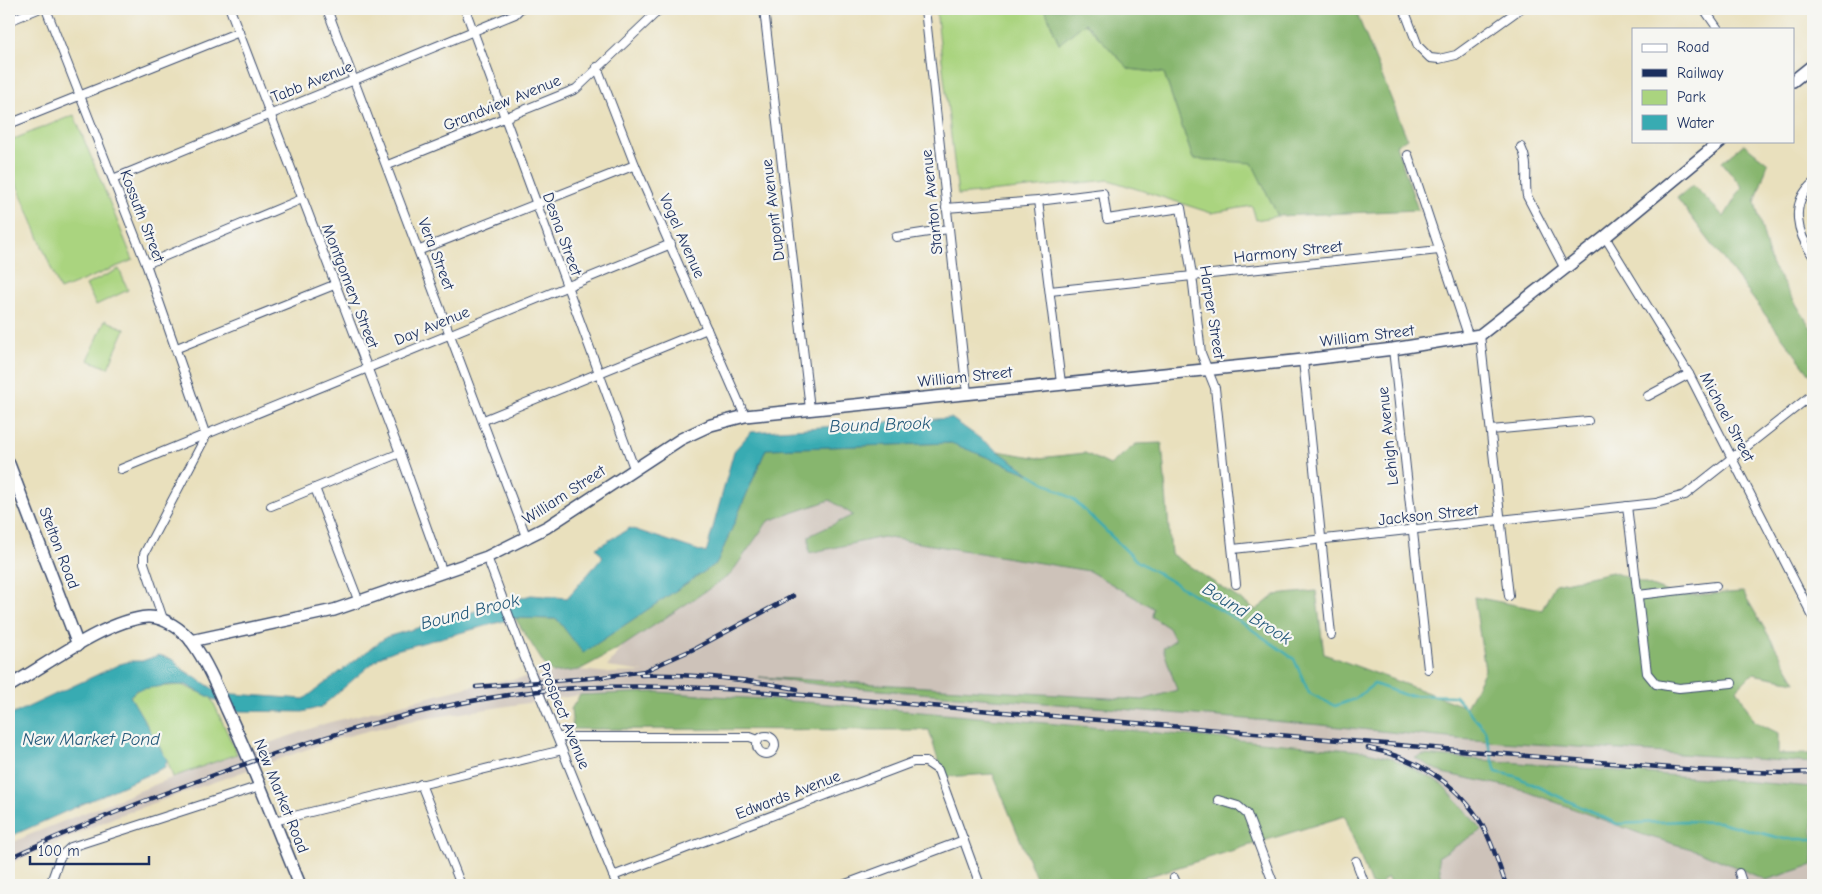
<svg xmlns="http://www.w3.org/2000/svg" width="1822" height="894" viewBox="0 0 1822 894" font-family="'Comic Neue',sans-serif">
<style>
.industrial{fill:#cdc2b9}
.green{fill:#aad47f;stroke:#62826e}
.forest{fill:#87b66e;stroke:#517266}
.water{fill:#38abb2;stroke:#2a6d88}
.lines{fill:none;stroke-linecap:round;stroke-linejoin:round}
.stream{stroke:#38abb2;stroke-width:2.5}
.street-casing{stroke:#3a4a6c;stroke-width:10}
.secondary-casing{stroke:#3a4a6c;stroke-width:14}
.street{stroke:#fff;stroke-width:8}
.secondary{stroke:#fff;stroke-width:11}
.rail-casing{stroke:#1b2f5e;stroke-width:4.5}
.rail{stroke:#f6f6f2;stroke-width:2.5;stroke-dasharray:8;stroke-linecap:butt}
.labels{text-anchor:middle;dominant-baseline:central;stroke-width:4.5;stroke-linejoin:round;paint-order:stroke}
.street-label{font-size:16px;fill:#1b2f5e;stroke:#f6f6f2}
.water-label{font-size:18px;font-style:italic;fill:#255a7b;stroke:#f6f6f2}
</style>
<rect width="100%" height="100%" fill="#f6f6f2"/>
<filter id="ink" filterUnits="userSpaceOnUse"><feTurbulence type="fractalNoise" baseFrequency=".02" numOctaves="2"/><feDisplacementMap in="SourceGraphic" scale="10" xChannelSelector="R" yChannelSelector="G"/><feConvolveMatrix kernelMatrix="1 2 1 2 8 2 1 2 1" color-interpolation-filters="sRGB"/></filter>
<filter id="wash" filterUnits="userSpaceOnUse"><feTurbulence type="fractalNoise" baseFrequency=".0096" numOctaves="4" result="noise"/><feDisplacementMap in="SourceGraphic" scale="20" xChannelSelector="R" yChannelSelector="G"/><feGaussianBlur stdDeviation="1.12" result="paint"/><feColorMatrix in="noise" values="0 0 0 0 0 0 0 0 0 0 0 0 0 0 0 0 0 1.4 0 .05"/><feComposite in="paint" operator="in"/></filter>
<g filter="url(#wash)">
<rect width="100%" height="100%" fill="#e9e0bd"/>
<path class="industrial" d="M830,500L854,515L809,536V553L883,537L1089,571L1154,608L1152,617L1169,628L1175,640L1163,648L1178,690L1143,700L768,678L830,686L1321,725L1458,739L1813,763V787L1422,755L1415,757L1440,772L1520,789L1644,835L1698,851L1766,880L1813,865V885H1443L1438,857L1481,830L1441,783L1392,758L1363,751L1318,746L819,703L657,692L580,695L415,720L371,730L333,740L117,816L9,864V844L29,835L194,769L327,723L480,684L579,670L610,673L645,672L607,667L623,646L730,575L768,521Z"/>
<g class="green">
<path d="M936,9H1045L1059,43L1085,23L1129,69L1164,73L1193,159L1252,162L1278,216L1256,220L1252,206L1211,213L1109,180L958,195Z"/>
<path d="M74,115L133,260L60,290L9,165V141Z"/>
<path d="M119,269L128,290L96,305L86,285Z"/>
<path d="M105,320L125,329L108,368L88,360Z"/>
<path d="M181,685L211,697L237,754L173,777L167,760L130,696L140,688Z"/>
</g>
<g class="forest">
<path d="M1045,9H1355L1407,138L1396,145L1418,210L1278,216L1252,163L1193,159L1164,73L1129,69L1085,23L1059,44Z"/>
<path d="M1744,144L1768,163L1755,202L1771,264L1813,331V378L1677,198L1693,185L1724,217L1742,187L1722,162Z"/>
<path d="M951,443L1039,458L1085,453L1110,465L1136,444L1162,443L1171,554L1256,610L1275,595L1316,591L1324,654L1466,707L1485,670L1474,597L1542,610L1555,584L1612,572L1679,596L1743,592L1796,682L1752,674L1737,689L1754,721L1778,733V754H1813V763L1458,739L1321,725L830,686L759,677L1143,700L1177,690L1163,648L1175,640L1169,628L1152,617L1153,608L1089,571L883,537L809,553V536L853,515L830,500L768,521L730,575L623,646L579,670L553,673L546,667L515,618L557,619L584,652L717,563L766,449Z"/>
<path d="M657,692L819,703L1363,751L1392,758L1441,783L1482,830L1438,857L1443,885H1391L1387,877L1380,885H1371L1345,816L1120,885H1039L993,774L943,777L929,730L573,729L571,709L580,695Z"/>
<path d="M1422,755L1813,787V865L1766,880L1698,851L1644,835L1520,789L1442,773L1415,758Z"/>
</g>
<path class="water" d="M951,418L1032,475L951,443L766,449L717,563L583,653L557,619L515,618L396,650L381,656L321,707L303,712L237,711L186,685H170L136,690L130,696L167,760L165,767L9,837V716L120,664L131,661H142L159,655L174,660L182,669L220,693L304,699L386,637L531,595L567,598L603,557L596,548L630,528L706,553L734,451L751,432Z"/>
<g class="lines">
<path class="stream" d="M1030,474L1073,499L1137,561L1244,624L1294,659L1309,693L1335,706L1355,699L1374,684L1405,695L1455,696L1485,730L1496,772L1515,776L1617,824L1682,821L1719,822L1784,839H1813"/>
</g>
</g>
<g filter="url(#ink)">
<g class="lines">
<g class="street-casing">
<g id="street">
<path d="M46,9L146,264L206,436L144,554V563L163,619"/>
<path d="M230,9L400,453L443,573"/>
<path d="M327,9L527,539"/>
<path d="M465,9L634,468"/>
<path d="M764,9L810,409"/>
<path d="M925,9L967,393"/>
<path d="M1404,9L1418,46L1430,58L1439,59L1456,55L1520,9"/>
<path d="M1704,9L1718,29"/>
<path d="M1811,9L1813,13"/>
<path d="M9,21L38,9"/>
<path d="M597,67L635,165L745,416"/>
<path d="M9,124L239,32"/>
<path d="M1521,147C1530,164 1524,179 1527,196L1565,269"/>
<path d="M1408,155L1469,338"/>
<path d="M388,165L576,89L660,9"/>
<path d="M113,179L515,14L520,9"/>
<path d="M1813,183C1789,204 1797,233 1813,256"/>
<path d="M1038,201L1061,383"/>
<path d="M946,208L1038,201L1103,193L1107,219L1181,208L1192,275L1201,353L1215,388L1236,584"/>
<path d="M896,237L948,229"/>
<path d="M1605,237L1689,374L1813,617"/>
<path d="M420,250L635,165"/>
<path d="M146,264L302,199"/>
<path d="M1050,291L1439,250"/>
<path d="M1480,335L1509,596"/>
<path d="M177,348L334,285"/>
<path d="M1393,349L1428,669"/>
<path d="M1303,360L1331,635"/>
<path d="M1648,396L1689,374"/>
<path d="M484,420L707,329"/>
<path d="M1491,430L1588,421"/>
<path d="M121,469L671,244"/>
<path d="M315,488L359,602"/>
<path d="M271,506L400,453"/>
<path d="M1627,506L1647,673L1656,684L1679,688L1732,683"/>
<path d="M1233,549L1656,503L1685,495L1813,394"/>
<path d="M487,557L524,656L617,885"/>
<path d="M1638,595L1716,586"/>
<circle cx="766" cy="745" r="9"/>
<path d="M558,737H750L758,740"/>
<path d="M421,784L461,885"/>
<path d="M1218,800L1238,806L1247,814L1274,885"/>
<path d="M274,821L562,750"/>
<path d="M1356,861L1365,885"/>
<path d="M1739,873L1743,885"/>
<path d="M613,876L913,762H926L938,770L980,885"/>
<path d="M1174,878L1177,885"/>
<path d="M50,885L60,857L71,847L260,786"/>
<path d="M843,885L964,840"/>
</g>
</g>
<g class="secondary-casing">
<g id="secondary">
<path d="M1793,81L1813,65"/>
<path d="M9,464L78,645"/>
<path d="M191,641L334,610L487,557L547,527L681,439L711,425L745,416L1303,360L1393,349L1480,335L1605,237L1721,141"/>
<path d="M9,686C47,665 105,620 148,617C163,616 183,630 192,642C207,663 217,687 227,710C254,767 276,827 300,885"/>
</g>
</g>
<use href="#street" class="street"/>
<use href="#secondary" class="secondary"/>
<g class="rail-casing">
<g id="rail">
<path d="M641,675C694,674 746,679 797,689"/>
<path d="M476,687L603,677L644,671L696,648L793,596"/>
<path d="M1368,748C1412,757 1453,780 1478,818C1491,838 1498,863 1506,885"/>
<path d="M9,858C72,829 137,803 203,779C312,739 423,704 539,691C606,684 674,686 741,690L1695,770L1782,773L1813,772"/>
</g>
</g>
<use href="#rail" class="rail"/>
</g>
</g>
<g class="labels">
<g class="street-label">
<text transform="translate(312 82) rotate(-22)">Tabb Avenue</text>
<text transform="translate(502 103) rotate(-22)">Grandview Avenue</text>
<text transform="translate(932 202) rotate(-96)">Stanton Avenue</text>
<text transform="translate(773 210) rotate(-97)">Dupont Avenue</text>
<text transform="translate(142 216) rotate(69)">Kossuth Street</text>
<text transform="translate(562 234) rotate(70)">Desna Street</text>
<text transform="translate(682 236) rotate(66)">Vogel Avenue</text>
<text transform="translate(1288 252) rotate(-6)">Harmony Street</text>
<text transform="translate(436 254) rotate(69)">Vera Street</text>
<text transform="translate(350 286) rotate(69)">Montgomery Street</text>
<text transform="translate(1212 312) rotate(81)">Harper Street</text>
<text transform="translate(432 326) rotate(-22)">Day Avenue</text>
<text transform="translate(1367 336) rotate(-7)">William Street</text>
<text transform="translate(965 377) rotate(-6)">William Street</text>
<text transform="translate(1727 417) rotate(62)">Michael Street</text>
<text transform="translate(1388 436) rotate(-96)">Lehigh Avenue</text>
<text transform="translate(564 495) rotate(-33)">William Street</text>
<text transform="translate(1428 515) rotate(-6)">Jackson Street</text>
<text transform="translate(59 548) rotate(69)">Stelton Road</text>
<text transform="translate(564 716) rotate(68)">Prospect Avenue</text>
<text transform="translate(788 795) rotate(-21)">Edwards Avenue</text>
<text transform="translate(281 796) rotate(68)">New Market Road</text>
</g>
<g class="water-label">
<text transform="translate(880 425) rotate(-2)">Bound Brook</text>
<text transform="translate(470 612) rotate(-14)">Bound Brook</text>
<text transform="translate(1247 614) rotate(32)">Bound Brook</text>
<text x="91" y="739">New Market Pond</text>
</g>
</g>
<rect width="1822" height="894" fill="none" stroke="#f6f6f2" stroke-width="30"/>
<rect x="1632" y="28" width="162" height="115" fill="#f6f6f2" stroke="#9ea6b7"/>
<rect x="1642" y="44" width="25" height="8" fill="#ffffff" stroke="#9ea6b7"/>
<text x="1677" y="52" font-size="15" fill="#1b2f5e">Road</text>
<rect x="1642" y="69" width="25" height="8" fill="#1b2f5e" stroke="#9ea6b7"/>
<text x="1677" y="78" font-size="15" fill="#1b2f5e">Railway</text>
<rect x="1642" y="90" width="25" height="15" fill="#aad47f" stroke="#9ea6b7"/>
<text x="1677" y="102" font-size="15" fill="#1b2f5e">Park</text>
<rect x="1642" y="115" width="25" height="15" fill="#38abb2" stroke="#9ea6b7"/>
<text x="1677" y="128" font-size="15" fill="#1b2f5e">Water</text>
<path d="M30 856v8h119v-8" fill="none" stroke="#1b2f5e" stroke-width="2.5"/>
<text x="38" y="856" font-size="15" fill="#1b2f5e" stroke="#f6f6f2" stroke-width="4" paint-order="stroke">100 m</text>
</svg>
